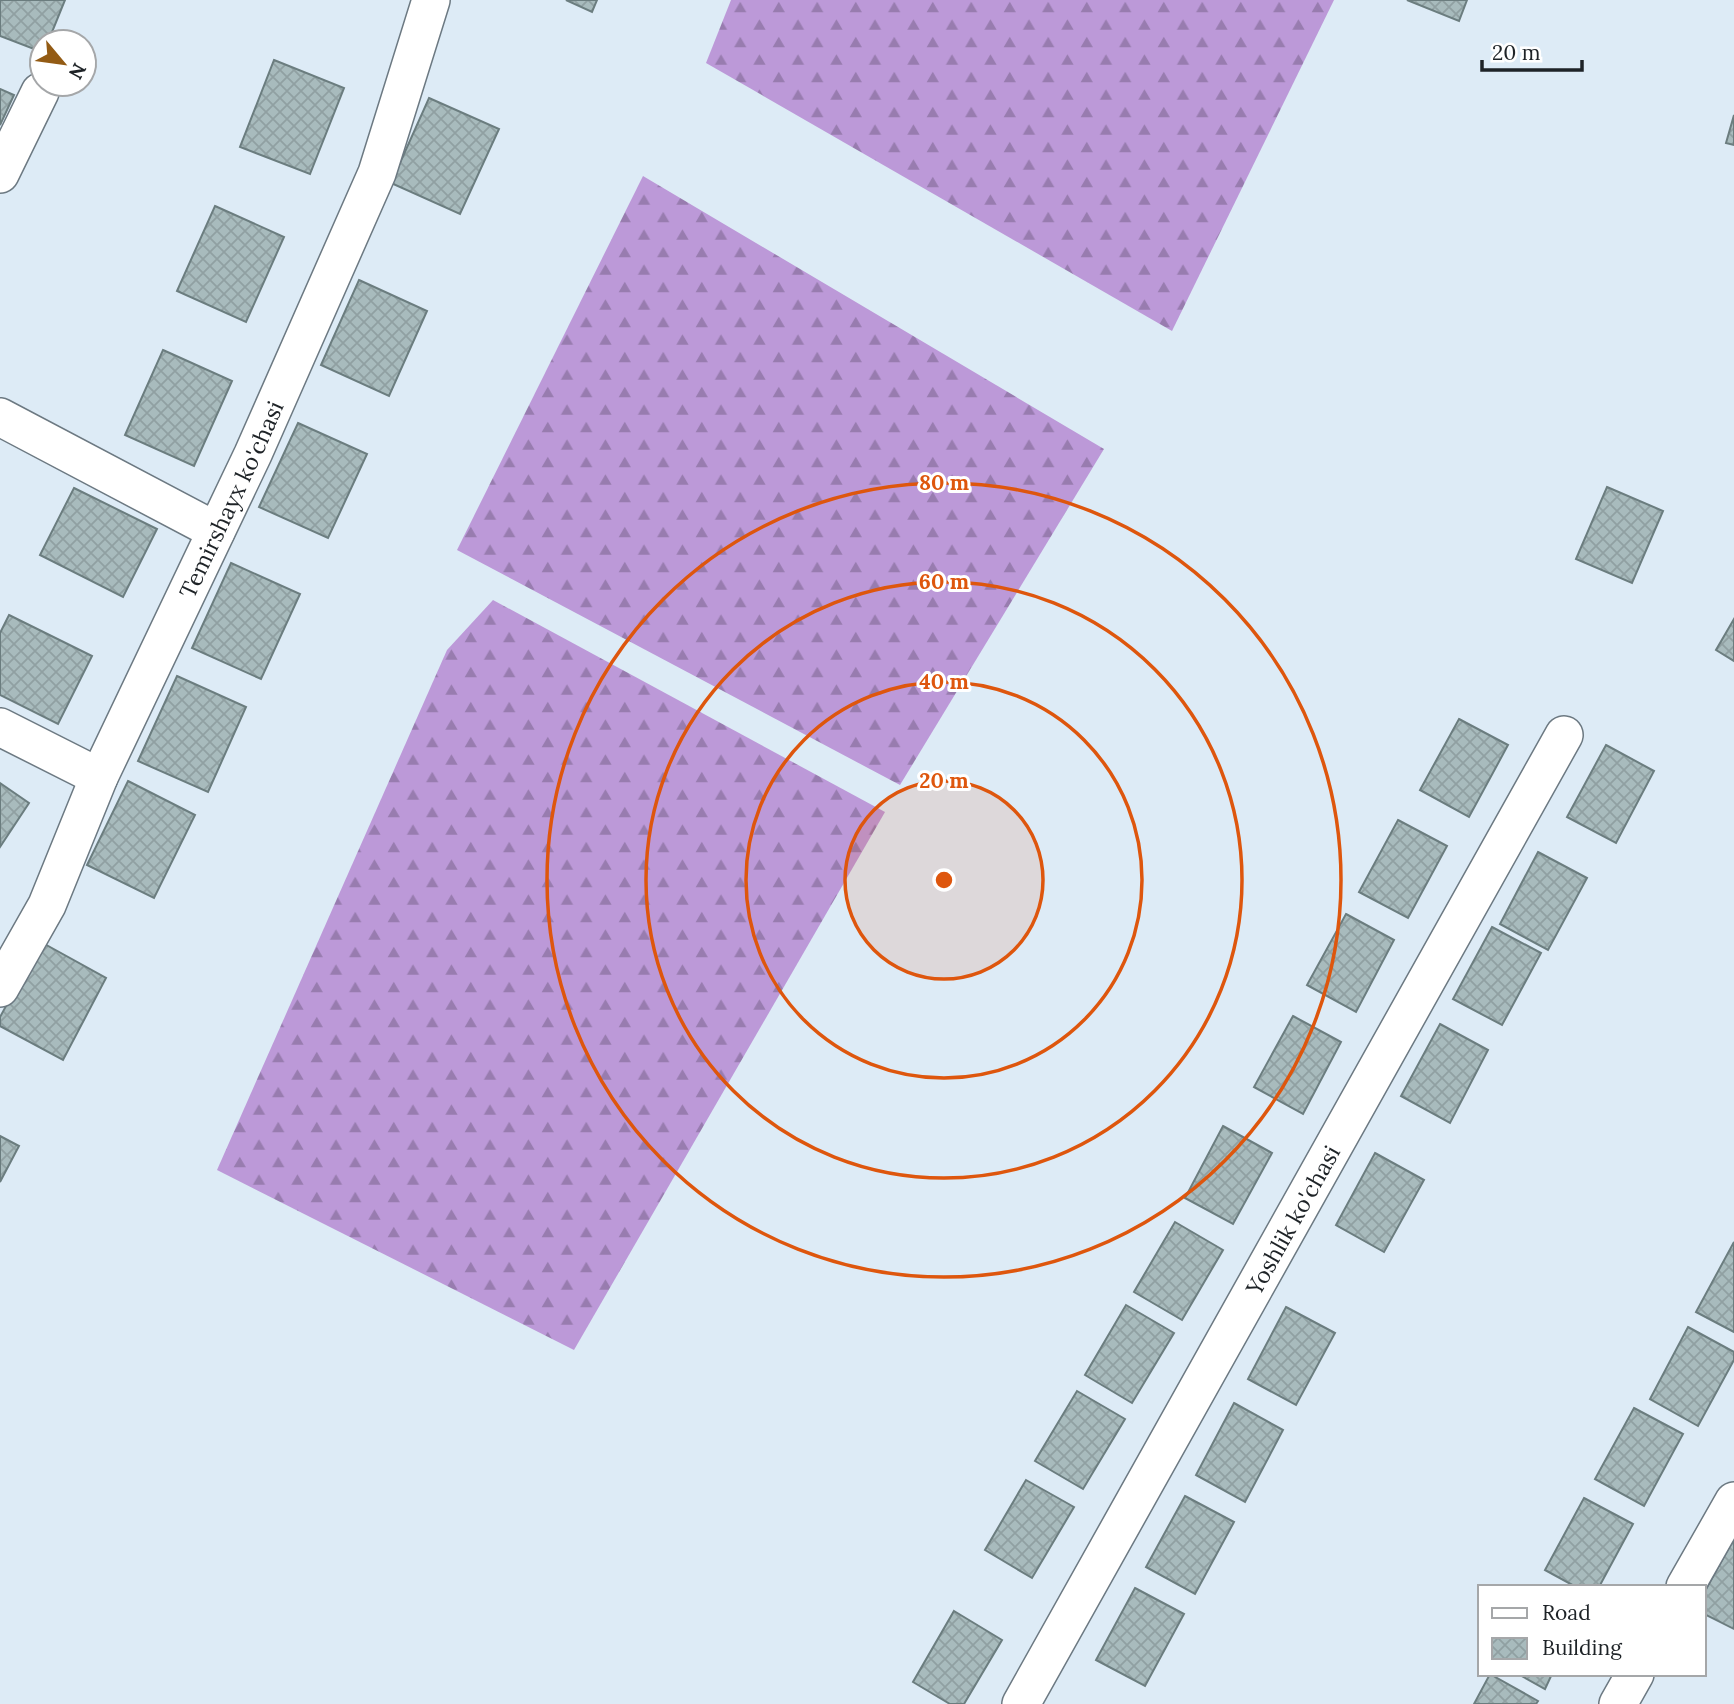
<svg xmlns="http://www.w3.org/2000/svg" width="1734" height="1704" viewBox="0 0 1734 1704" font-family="Lora,serif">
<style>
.forest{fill:url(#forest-firs)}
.building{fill:url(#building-cross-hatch);stroke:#6b7d7f;stroke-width:2}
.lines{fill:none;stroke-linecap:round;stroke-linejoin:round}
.minor-casing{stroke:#6c7982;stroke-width:40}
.minor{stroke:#fff;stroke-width:37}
.ring{fill:none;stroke:#de560d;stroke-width:3.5}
.labels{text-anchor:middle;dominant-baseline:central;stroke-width:6;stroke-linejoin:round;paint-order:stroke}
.street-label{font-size:23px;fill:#1e2327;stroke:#fff}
.centre{fill:#de560d;stroke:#fff;stroke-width:3.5}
.ring-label{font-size:21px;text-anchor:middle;font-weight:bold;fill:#de560d;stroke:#fff;stroke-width:6;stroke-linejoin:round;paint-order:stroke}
</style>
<defs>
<pattern id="forest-firs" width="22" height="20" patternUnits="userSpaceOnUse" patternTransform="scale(1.75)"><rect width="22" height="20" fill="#bc99d8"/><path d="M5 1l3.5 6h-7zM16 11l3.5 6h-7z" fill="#987caf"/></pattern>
<pattern id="building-cross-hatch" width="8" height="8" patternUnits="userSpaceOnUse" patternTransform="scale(1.75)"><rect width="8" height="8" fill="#a8bbbd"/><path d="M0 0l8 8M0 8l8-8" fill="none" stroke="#90a0a2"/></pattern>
</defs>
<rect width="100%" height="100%" fill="#ddebf6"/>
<g class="forest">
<path d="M731,0H1334L1172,331L706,63Z"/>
<path d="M643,176L1104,449L900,785L457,550Z"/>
<path d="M493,600L885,812L574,1350L217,1170L447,650Z"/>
</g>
<g class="building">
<path d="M0,0H65L48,42H42V52L0,36Z"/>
<path d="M566,0H597L592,12Z"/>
<path d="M1407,0H1467L1459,21Z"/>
<path d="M274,60L344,88L310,174L240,147Z"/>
<path d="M0,89L14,95L0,125Z"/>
<path d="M429,98L499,129L460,214L391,183Z"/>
<path d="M1734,115V145L1726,143Z"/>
<path d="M215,206L284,237L246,322L177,291Z"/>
<path d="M359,280L427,311L389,396L321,365Z"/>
<path d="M163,350L232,381L194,466L125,435Z"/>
<path d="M298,423L367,454L328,538L259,507Z"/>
<path d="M1607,487L1663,511L1632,583L1576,559Z"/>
<path d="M74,488L157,529L123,597L40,555Z"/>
<path d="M231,563L300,594L261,679L192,648Z"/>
<path d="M9,615L92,656L58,724L0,695V633Z"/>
<path d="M1734,619V661L1716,650Z"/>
<path d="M177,676L246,707L208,792L138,761Z"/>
<path d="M1459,719L1508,745L1469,817L1420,790Z"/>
<path d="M1606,745L1654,771L1616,843L1567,817Z"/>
<path d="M128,781L195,815L154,898L87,865Z"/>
<path d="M0,783L29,803L0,847Z"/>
<path d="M1398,820L1447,846L1408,918L1359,892Z"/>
<path d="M1538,852L1587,878L1548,950L1500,924Z"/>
<path d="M1346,914L1394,940L1356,1012L1307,985Z"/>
<path d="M1492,927L1541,953L1502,1025L1453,999Z"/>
<path d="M41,942L106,978L63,1060L0,1026V1017Z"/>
<path d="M1293,1016L1341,1042L1303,1114L1254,1087Z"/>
<path d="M1440,1024L1488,1050L1450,1123L1401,1096Z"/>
<path d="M1223,1126L1272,1153L1233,1224L1185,1198Z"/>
<path d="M0,1136L19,1146L0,1182Z"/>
<path d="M1375,1153L1424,1180L1384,1252L1336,1225Z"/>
<path d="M1175,1222L1223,1250L1182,1320L1134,1292Z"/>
<path d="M1734,1242V1332L1696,1312Z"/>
<path d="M1126,1305L1174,1333L1132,1403L1085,1375Z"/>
<path d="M1286,1307L1335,1333L1296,1405L1248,1379Z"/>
<path d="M1688,1327L1734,1352V1360L1698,1426L1650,1399Z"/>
<path d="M1077,1391L1125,1419L1083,1489L1035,1461Z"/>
<path d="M1234,1403L1283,1430L1245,1502L1196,1475Z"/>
<path d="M1634,1408L1683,1434L1644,1506L1595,1479Z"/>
<path d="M1026,1480L1074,1507L1032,1578L985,1550Z"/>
<path d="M1185,1496L1234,1522L1195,1594L1146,1567Z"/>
<path d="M1584,1498L1633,1524L1599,1587H1576L1545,1570Z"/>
<path d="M1734,1538V1629L1704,1614V1593Z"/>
<path d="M1135,1588L1184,1614L1145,1686L1096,1660Z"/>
<path d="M954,1611L1002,1640L964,1704H950L913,1682Z"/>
<path d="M1490,1674L1538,1701L1536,1704H1474Z"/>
<path d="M1518,1674H1552L1545,1689Z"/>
</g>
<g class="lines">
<g class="minor-casing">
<g id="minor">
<path d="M0,174L40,92"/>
<path d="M0,417L216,531"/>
<path d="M0,727L99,777"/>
<path id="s1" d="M0,988L47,905L99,777L253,454L377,173L431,0"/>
<path d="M1685,1587L1734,1501"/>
<path id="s2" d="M1021,1704L1564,735"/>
<path d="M1618,1704L1635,1674"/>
</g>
</g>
<use href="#minor" class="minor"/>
</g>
<circle cx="944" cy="880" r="99" fill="#de560d" fill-opacity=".12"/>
<g class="ring">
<circle cx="944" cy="880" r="99"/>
<circle cx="944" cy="880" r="198"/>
<circle cx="944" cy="880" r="298"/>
<circle cx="944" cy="880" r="397"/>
</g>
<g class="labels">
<g class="street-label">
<text stroke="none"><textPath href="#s1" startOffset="541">Temirshayx ko'chasi</textPath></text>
<text stroke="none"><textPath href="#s2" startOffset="555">Yoshlik ko'chasi</textPath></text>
</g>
</g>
<circle cx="944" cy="880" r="10" class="centre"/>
<g class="ring-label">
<text x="944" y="490">80 m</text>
<text x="944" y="589">60 m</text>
<text x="944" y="689">40 m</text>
<text x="944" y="788">20 m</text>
</g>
<rect x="1478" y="1585" width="228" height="91" fill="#ffffff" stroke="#a5a7a9" stroke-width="2"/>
<rect x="1492" y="1608" width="35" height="10" fill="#ffffff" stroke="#a5a7a9" stroke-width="2"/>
<text x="1542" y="1620" font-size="21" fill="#1e2327">Road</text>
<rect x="1492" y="1638" width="35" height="21" fill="url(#building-cross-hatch)" stroke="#a5a7a9" stroke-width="2"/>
<text x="1542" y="1655" font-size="21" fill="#1e2327">Building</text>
<g transform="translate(63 63) rotate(119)"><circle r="33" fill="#ffffff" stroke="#a5a7a9" stroke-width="2"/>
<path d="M0-5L12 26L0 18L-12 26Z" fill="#935b14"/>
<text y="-10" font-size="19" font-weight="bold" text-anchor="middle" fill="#1e2327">N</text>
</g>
<path d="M1482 60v10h100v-10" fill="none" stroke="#1e2327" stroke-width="3.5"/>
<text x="1492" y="60" font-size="21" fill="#1e2327" stroke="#ffffff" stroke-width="5" paint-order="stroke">20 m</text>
</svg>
